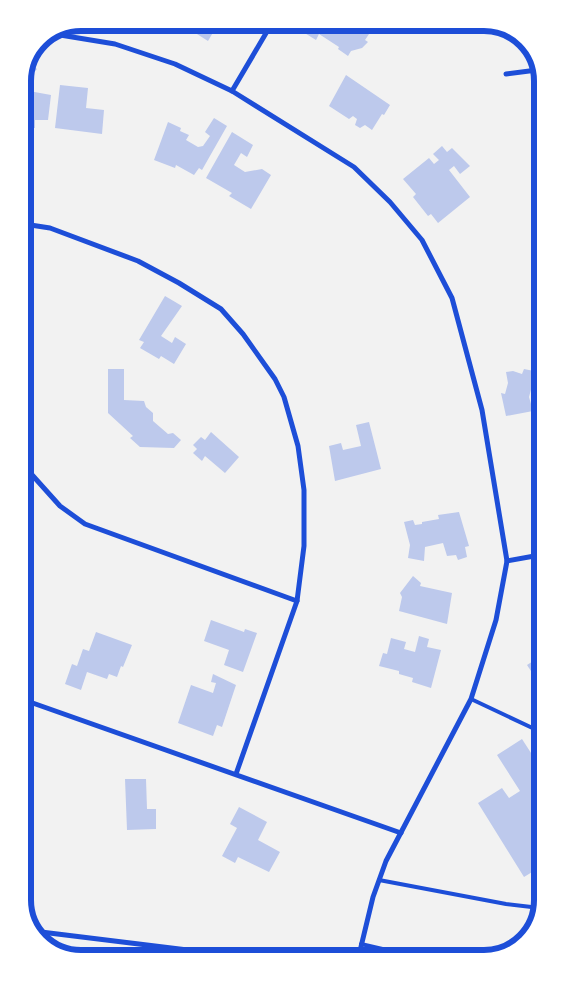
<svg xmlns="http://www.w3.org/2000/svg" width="565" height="981" viewBox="0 0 565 981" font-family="'DM Sans',sans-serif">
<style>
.building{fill:#bdc9ec}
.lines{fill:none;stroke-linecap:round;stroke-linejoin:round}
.service{stroke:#1d4ed8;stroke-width:4}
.minor{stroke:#1d4ed8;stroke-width:5}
.rim{fill:none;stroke:#1d4ed8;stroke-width:6}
</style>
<rect width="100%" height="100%" fill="#f2f2f2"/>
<g class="building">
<path d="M192,23H228L224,28L218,24L208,41L189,29Z"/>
<path d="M308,23L320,26L323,23H355L357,30L363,27L371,31L365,40L368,42L362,48L351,51L348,56L338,49L339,47L319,34L316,40L303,32Z"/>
<path d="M29,63L37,69L29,78V91L51,95L48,120H35V128H23V78Z"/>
<path d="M346,75L390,105L384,115L382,114L372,130L365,125L360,128L355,125L357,119L353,116L349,119L329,106Z"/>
<path d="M60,85L88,88L86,108L104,110L102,134L55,128Z"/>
<path d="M214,118L227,126L202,170L199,168L194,175L176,165L175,168L154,160L168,122L181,128L180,131L189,135L186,140L198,147L203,146L210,136L205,132Z"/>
<path d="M232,132L253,145L247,157L241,153L234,165L245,172L262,169L271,175L251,209L229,196L232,193L206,178Z"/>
<path d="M442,146L447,152L452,148L470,166L460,174L454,166L449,170L470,197L438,223L431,214L428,216L413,197L416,194L403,179L429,158L434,164L439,160L433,154Z"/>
<path d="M165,296L182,306L161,336L172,343L175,337L186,344L174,364L161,356L159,359L140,348L144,342L139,340Z"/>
<path d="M108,369H124V400L144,401L146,407L153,413V421L168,434L173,433L181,440L174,448L140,447L130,438L133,436L108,413Z"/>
<path d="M524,369L539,372V385L532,386L529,397L533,411L506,416L501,393L505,394L508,383L506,372L513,371L522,374Z"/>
<path d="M369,422L381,469L335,481L329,446L341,443L343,450L361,446L356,425Z"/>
<path d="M211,432L239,457L225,473L205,456L202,461L193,453L197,449L193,445L201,437L205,440Z"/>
<path d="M540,484V508L539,509L534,486Z"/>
<path d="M459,512L469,546L465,547L467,557L458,560L456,555L447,556L443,543L425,547L424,561L408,558L410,545L404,522L413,520L415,525L422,524V522L439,519L438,515Z"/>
<path d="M413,576L421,583L420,586L452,593L447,624L399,611L402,597L400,593Z"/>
<path d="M211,620L244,632L245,629L257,633L243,672L224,665L229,650L204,641Z"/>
<path d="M96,632L132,645L123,667L121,666L117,677L109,674L107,679L87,672L81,690L65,684L72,664L77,666L83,649L89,651Z"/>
<path d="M419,636L429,639L427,647L441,650L431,688L412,682L413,678L399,674V671L379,666L383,653L387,654L391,638L406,642L404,649L415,652Z"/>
<path d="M541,656V686L527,665Z"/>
<path d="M213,674L236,685L222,727L217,725L213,736L178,723L191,685L213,693L216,683L211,682Z"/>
<path d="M522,739L542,770V866L524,877L478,803L502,788L509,798L520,791L497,755Z"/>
<path d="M125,779H146L147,809H156V829L127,830Z"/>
<path d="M239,807L267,822L258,840L280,852L269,872L238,857L235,863L222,856L237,828L230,824Z"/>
<path d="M525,923L535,924L533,932L522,942Z"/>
</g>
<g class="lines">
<g class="service">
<path d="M471,699L541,732"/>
<path d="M379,880L506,904L540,908"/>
<path d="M361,944L404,954"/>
</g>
<g class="minor">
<path d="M54,34L115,44L175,64L232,91L354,167L390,202L422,240L452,298L482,410L507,561L496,620L471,699L386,861L373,897L359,955"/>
<path d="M506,74L537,70"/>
<path d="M232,91L272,23"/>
<path d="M24,224L50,228L138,261L179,283L221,309L243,334L275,379L284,397L298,446L304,490V546L297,601L236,774"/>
<path d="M25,467L60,506L85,524L297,601"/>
<path d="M507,561L540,555"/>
<path d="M27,701L401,833"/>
<path d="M33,931L212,953"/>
</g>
</g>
<path d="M0 0H565V981H0ZM81 31H484A50 50 0 0 1 534 81V900A50 50 0 0 1 484 950H81A50 50 0 0 1 31 900V81A50 50 0 0 1 81 31Z" fill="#fff" fill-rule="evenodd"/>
<path class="rim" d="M81 31H484A50 50 0 0 1 534 81V900A50 50 0 0 1 484 950H81A50 50 0 0 1 31 900V81A50 50 0 0 1 81 31Z"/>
</svg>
